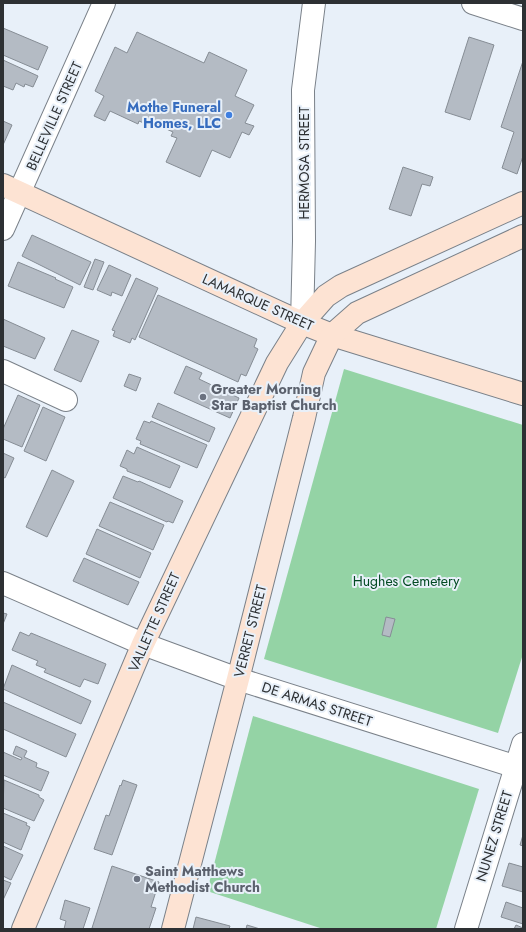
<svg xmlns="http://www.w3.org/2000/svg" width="526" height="932" viewBox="0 0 526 932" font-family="Jost,sans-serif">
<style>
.green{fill:#94d3a5}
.building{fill:#b4bbc4;stroke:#868d95}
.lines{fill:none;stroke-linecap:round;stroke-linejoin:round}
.street-casing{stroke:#7a8189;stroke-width:24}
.secondary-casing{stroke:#7a8189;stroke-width:24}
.street{stroke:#fff;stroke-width:22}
.secondary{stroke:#fde3d3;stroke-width:22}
.shop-dot{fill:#3f7fe0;stroke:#e8f0f9;stroke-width:1.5}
.worship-dot{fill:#6b7280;stroke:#e8f0f9;stroke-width:1.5}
.labels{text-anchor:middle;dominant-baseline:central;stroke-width:4;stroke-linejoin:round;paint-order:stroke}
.shop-label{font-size:14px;font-weight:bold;fill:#366cbe;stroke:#e8f0f9;text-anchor:end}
.street-label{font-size:14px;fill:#2d3033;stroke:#e8f0f9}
.worship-label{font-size:14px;font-weight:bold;fill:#5b616d;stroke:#e8f0f9;text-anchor:start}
.park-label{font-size:14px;fill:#024a23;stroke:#e8f0f9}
</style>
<rect width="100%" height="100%" fill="#e8f0f9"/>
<g class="green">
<path d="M344,369L523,425V654L498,733L264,659Z"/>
<path d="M253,716L479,789L436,929H323L207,891Z"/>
</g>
<g class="building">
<path d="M3,28L48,47L38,70L3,55Z"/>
<path d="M137,32L204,63L209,52L247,70L235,96L254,105L245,123L254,126L249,135L242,132L230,158L212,150L200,177L166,162L177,138L171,136L173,132L153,123L151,126L139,121L138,124L110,111L105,121L94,116L104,96L95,91L115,47L127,53Z"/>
<path d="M469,37L494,45L470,120L445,112Z"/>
<path d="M3,60L38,76L33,87L25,84L24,87L16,83L13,90L3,86Z"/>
<path d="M523,61V156L517,174L502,168L514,132L501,127Z"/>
<path d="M3,121L12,125L3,145Z"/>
<path d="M403,167L433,177L430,186L422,184L411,216L389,209Z"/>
<path d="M32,235L91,262L80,285L22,256Z"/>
<path d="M95,259L104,262L93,290L84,287Z"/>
<path d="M18,262L56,278L55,279L73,287L64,308L8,286Z"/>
<path d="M109,265L131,275L122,296L112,292L111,296L97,290Z"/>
<path d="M136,278L158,288L135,340L132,338L130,343L113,336L115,331L112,330Z"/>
<path d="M158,295L257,339L254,347L258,349L246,376L241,374L238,382L139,337Z"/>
<path d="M3,319L45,338L35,359L3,346Z"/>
<path d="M72,330L99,341L81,382L54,370Z"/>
<path d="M186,366L202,373L199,379L239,398L230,418L174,393Z"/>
<path d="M129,374L141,378L136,391L124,386Z"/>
<path d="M18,395L40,405L22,447L3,439V429Z"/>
<path d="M158,403L215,428L209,442L152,417Z"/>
<path d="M43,407L65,417L46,461L24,451Z"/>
<path d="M144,421L150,423L151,421L207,445L197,468L140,444L141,441L136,439Z"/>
<path d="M137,447L180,466L170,488L127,471V469L120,466L127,450L134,454Z"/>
<path d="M3,453L14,458L5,478L3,477Z"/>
<path d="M52,470L74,481L47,537L26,527Z"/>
<path d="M123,476L138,482L139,481L183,501L173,523L168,521L167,522L113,498Z"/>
<path d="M110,502L164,525L153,550L99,526Z"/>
<path d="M97,529L151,553L140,578L86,554Z"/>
<path d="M84,558L139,582L128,605L73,581Z"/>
<path d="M3,613L7,614L3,624Z"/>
<path d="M386,617L395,619L390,637L382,635Z"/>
<path d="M20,632L29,636L31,633L106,664L98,684L84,679L80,687L44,672L46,669L36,665L38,661L12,650Z"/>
<path d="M12,665L91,701L81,724L3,689Z"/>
<path d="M3,702L76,734L66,757L3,729Z"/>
<path d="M16,746L27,751L24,757L37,763L36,767L49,772L41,791L3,775V752L21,760L22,758L13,754Z"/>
<path d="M4,780L39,795V797L44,800L34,821L3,808Z"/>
<path d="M123,780L137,785L112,855L94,849L106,815L109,816L120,785L121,786Z"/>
<path d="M3,813L27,823L26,825L30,827L21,850L3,842Z"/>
<path d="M523,835V846L520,845Z"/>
<path d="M3,846L23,855L11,880L3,876Z"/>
<path d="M509,863L523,867V892L502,886Z"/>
<path d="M112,866L159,882L151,907L156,908L149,929H96L92,928Z"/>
<path d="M3,880L11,883L3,900Z"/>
<path d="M65,900L90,908L83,929H64L66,921L60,919Z"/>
<path d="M506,902L523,908V924L501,917Z"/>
<path d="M196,917L230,926L229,929H193Z"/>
<path d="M247,925L260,929H246Z"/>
<path d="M516,925L523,928V929H514Z"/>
</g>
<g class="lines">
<g class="street-casing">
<g id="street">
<path d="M473,3L523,19"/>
<path d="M3,229L104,3"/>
<path d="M302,323L304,241L303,90L314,3"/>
<path d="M3,371L66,400"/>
<path d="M3,583L143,644L238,679L523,769"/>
<path d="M466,929L523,744"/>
</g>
</g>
<g class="secondary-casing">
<g id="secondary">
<path d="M3,185L302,323L332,335L523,394"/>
<path d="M23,929L143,644L277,363L302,323L326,296L341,286L523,203"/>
<path d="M173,929L238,679L304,418L314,373L332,335L357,313L523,236"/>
</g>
</g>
<use href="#street" class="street"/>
<use href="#secondary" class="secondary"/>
</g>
<circle class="shop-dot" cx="229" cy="115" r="4"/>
<g class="worship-dot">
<circle cx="203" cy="397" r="4"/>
<circle cx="137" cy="879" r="4"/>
</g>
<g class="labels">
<g class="shop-label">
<text x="221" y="107">Mothe Funeral<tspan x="221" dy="16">Homes, LLC</tspan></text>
</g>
<g class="street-label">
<text transform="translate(54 116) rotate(-66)">BELLEVILLE STREET</text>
<text transform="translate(304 163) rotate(-90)">HERMOSA STREET</text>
<text transform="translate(258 302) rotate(24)">LAMARQUE STREET</text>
<text transform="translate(154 622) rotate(-66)">VALLETTE STREET</text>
<text transform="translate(250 631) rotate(-76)">VERRET STREET</text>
<text transform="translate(317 704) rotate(18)">DE ARMAS STREET</text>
<text transform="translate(494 836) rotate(-73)">NUNEZ STREET</text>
</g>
<g class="worship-label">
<text x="211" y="389">Greater Morning<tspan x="211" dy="16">Star Baptist Church</tspan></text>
<text x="145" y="871">Saint Matthews<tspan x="145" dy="16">Methodist Church</tspan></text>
</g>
<g class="park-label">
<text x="406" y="581">Hughes Cemetery</text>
</g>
</g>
<rect width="526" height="932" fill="none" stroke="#2d3033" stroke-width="8"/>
</svg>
